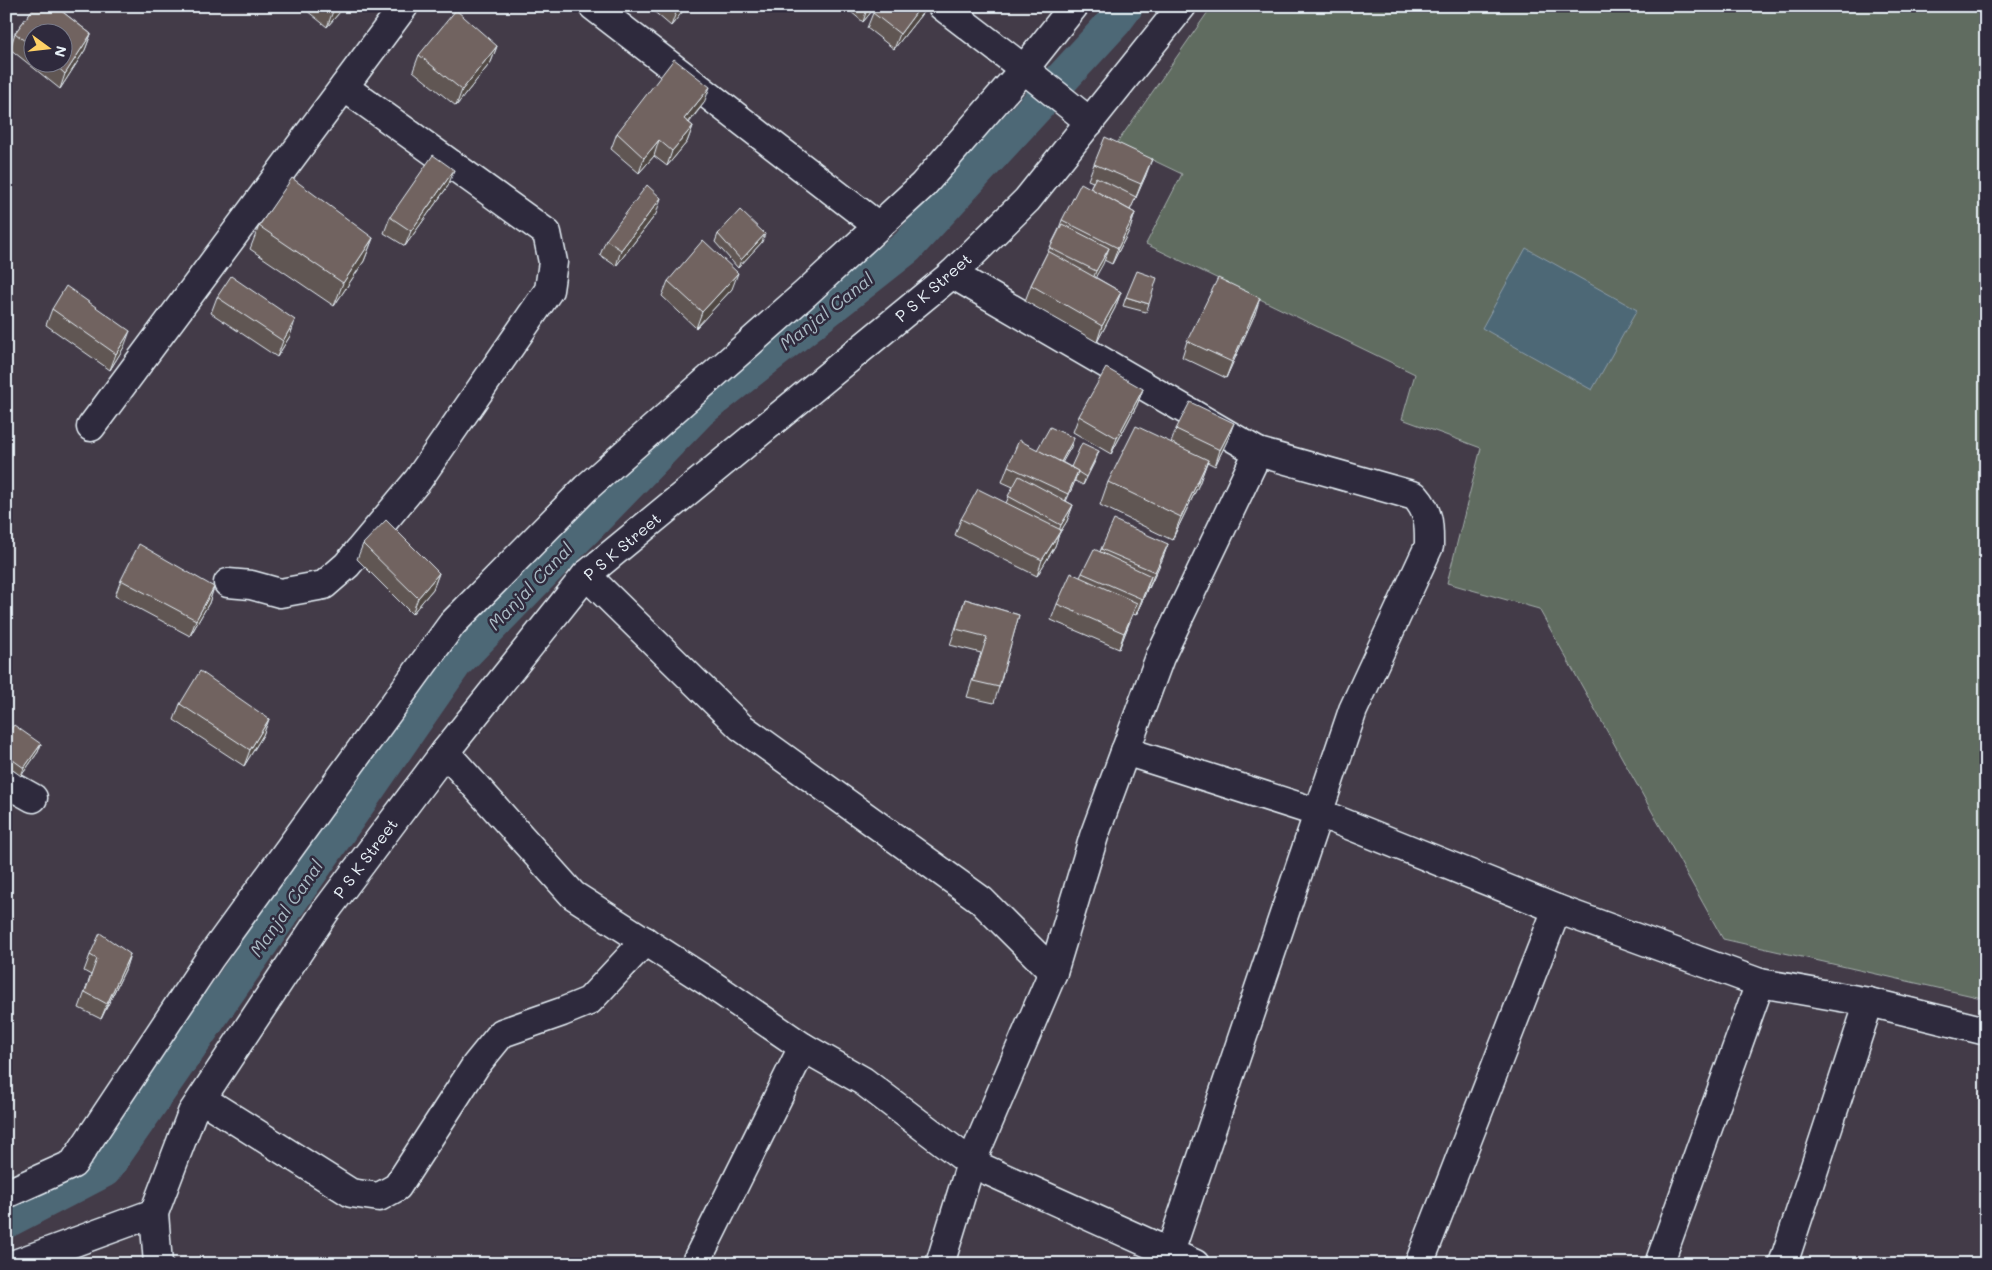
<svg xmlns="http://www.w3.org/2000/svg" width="1992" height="1270" viewBox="0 0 1992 1270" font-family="Mali,sans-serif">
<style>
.green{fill:#616c60;stroke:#a4aeac}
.water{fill:#4e6776;stroke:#8c9eaa}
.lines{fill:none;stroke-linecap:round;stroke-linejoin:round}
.canal{stroke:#4e6776;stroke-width:35}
.minor-casing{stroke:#e8f1f8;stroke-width:31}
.minor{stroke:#2f2a3d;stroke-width:28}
.wall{fill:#615653;stroke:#e8f1f8;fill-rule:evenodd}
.shaded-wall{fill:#4f4643;stroke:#e8f1f8}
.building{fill:#716460;stroke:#e8f1f8}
.labels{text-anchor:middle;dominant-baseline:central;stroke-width:5;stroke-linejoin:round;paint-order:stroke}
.street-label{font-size:16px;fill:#e8f1f8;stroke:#2f2a3d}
.water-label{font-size:18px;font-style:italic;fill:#aabac4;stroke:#2f2a3d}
</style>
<rect width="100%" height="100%" fill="#433b48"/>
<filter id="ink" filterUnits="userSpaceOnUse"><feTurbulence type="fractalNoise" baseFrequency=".02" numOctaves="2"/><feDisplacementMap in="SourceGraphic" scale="10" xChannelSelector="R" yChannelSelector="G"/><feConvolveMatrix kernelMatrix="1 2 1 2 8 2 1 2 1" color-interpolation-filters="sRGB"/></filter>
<g filter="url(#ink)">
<path class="green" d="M1212,6H1986V999L1723,939L1539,609L1447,583L1481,448L1402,419L1415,374L1146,244L1182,174L1117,143Z"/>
<path class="water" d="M1526,248L1637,310L1592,390L1482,328Z"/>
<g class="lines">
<path class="canal" d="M6,1221L104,1170L455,663L700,410L907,247L1114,22L1126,6"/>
<g class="minor-casing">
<g id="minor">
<path d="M593,6L878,226"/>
<path d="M942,6L1024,69L1074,6"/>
<path d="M952,274L1258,452"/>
<path d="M91,427L404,6"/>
<path d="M586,575L741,727L981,900L1053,972"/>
<path d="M228,583L251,585L280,593L324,585L347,565L418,480L549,290L553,262L547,233L344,87"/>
<path d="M1125,751L1319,813L1557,909"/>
<path d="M445,752L573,895L705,980L803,1047L863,1081L971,1163L1195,1264"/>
<path d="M6,783L33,798"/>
<path d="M202,1099L351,1193L379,1197L397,1187L476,1065L502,1033L562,1012L589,1001L645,941"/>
<path d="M6,1194L73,1164L210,958L452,624L586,488L806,293L923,185L1024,69L1090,122"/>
<path d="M15,1264L154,1213"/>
<path d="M158,1264L154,1213L192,1113L325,912L445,752L586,575L952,274L1027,200L1182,6"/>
<path d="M695,1264L803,1047"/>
<path d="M940,1264L971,1163L1053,972L1094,836L1160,657L1258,452L1415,496C1430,513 1429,525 1429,546L1353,710L1166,1264"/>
<path d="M1419,1264L1557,909L1760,983L1869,1002L1986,1031"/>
<path d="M1659,1264L1760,983"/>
<path d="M1783,1264L1869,1002"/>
</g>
</g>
<use href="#minor" class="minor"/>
</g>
<g class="wall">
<path d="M35,6H55L91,34L85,50L60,89L10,49L15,33ZM32,32H62V62H32Z"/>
<path d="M301,6H345L327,27Z"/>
<path d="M360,6H370L366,11Z"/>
<path d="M651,6H687L671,26L651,9Z"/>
<path d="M844,6H876L863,22Z"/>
<path d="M928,6L894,49L867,28L873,13Z"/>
<path d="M497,46L491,62L456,106L413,71L419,55Z"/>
<path d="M704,103L689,123L693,126L687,142L667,166L654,156L639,173L611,149L617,133Z"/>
<path d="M1094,164L1146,175L1130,210L1135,213L1130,229L1112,264L1104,260L1095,277L1121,292L1115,308L1097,342L1025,301L1031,285L1058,231L1062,220L1090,188L1093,182L1088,180Z"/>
<path d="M448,186L405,246L384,233L390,217Z"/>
<path d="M656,214L616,266L600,255L606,240Z"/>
<path d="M259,226L373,238L364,261L334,306L250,249Z"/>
<path d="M718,234L762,242L738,268L715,242Z"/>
<path d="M668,281L732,289L696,328L662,296Z"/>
<path d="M217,297L295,320L290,336L277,357L211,313Z"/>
<path d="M1126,297L1149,304L1146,312L1123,306Z"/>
<path d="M52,309L124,347L110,370L46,325Z"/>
<path d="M1255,314L1226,378L1182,357L1187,341Z"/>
<path d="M1143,389L1137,405L1111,454L1073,432L1079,416Z"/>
<path d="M1176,429L1228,439L1215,466L1207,462L1199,484L1172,540L1100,505L1108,482L1171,443Z"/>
<path d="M1071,447L1062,462L1071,467L1096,459L1083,485L1075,481L1066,501L1073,505L1067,521L1059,534L1055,546L1037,576L955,535L961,519L1006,503L1013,487L1002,482L1008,466L1037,450Z"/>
<path d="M363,544L439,573L433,589L412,614L357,559Z"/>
<path d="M1168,544L1162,560L1149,588L1148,587L1136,615L1133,614L1119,649L1051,620L1057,604L1080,577L1082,573L1100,552L1101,549Z"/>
<path d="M121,580L214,587L209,603L190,636L115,596Z"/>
<path d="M965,599L1019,615L999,687L994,703L967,697L981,653L950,645Z"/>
<path d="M180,704L269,719L263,735L244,766L174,720Z"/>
<path d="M6,735L41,744L38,752L21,776L6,765Z"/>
<path d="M130,954L125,970L101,1019L79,1008L91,975L84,971L90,955Z"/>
</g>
<g class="shaded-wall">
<path d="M335,6H345L327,27Z"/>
<path d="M680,6H687L671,26L677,10Z"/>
<path d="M868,6H876L863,22Z"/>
<path d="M921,6H928L894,49L900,34Z"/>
<path d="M91,34L85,50L60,89L65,74Z"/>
<path d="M497,46L491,62L456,106L462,90Z"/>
<path d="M710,87L704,103L678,135L684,119Z"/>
<path d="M693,126L687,142L667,166L672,151Z"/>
<path d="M659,140L654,156L639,173L644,158Z"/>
<path d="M1152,159L1146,175L1135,200L1141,184Z"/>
<path d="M454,170L448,186L405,246L411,231Z"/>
<path d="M661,198L656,214L616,266L621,250Z"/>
<path d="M1135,213L1130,229L1112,264L1118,248Z"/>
<path d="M765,234L762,242L738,268L741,260Z"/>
<path d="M373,238L364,261L334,306L343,283Z"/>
<path d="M1109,248L1103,264L1090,287L1096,271Z"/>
<path d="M738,273L732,289L696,328L702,312Z"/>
<path d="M1121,292L1115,308L1097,342L1102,326Z"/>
<path d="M1260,298L1255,314L1226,378L1232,362Z"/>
<path d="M295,320L290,336L277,357L283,341Z"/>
<path d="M130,331L124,347L110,370L116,354Z"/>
<path d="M1143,389L1137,405L1111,454L1117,438Z"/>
<path d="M1234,423L1228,439L1215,466L1220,450Z"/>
<path d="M1074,438L1071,447L1057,472L1060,464Z"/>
<path d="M1099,451L1096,459L1083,485L1086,477Z"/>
<path d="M1208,460L1199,484L1172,540L1181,517Z"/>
<path d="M1078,471L1073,486L1062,510L1068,494Z"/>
<path d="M1073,505L1067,521L1059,534L1055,546L1037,576L1042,560L1057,537L1061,525Z"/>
<path d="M1168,544L1162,560L1149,588L1155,572Z"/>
<path d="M439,573L433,589L412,614L418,598Z"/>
<path d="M1151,576L1146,592L1136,615L1142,599Z"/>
<path d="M214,587L209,603L190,636L196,620Z"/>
<path d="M1137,603L1131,618L1119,649L1124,633Z"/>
<path d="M269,719L263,735L244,766L250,750Z"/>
<path d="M41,744L38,752L21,776L24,768Z"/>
<path d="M130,954L125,970L101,1019L107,1004Z"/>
</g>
<g class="building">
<path d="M35,6H55L91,34L65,74L52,62H62V32H32V47L15,33Z"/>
<path d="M672,6H680L677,10Z"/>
<path d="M878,6H921L900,34L873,13Z"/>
<path d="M456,10L497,46L462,90L419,55Z"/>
<path d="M674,59L710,87L684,119L693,126L672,151L659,140L644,158L617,133Z"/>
<path d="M1105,137L1152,159L1141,184L1094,164Z"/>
<path d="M433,155L454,170L411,231L390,217Z"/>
<path d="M1096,177L1136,197L1130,210L1090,188Z"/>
<path d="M292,178L373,238L343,283L259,226Z"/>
<path d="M1081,183L1135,213L1118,248L1062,220Z"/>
<path d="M647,185L661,198L621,250L606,240Z"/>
<path d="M740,210L765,234L741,260L718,234Z"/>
<path d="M1062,224L1109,248L1096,271L1050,248Z"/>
<path d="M703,240L738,273L702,312L668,281Z"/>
<path d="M1048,251L1121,292L1102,326L1031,285Z"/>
<path d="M1137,271L1157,278L1149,304L1126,297Z"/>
<path d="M231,276L295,320L283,341L217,297Z"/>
<path d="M1218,278L1260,298L1232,362L1187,341Z"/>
<path d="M66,286L130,331L116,354L52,309Z"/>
<path d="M1106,368L1143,389L1117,438L1079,416Z"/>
<path d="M1190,402L1234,423L1220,450L1176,429Z"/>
<path d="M1136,426L1208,460L1181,517L1108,482Z"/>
<path d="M1050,427L1074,438L1061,462L1037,450Z"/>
<path d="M1019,440L1078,471L1068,494L1008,466Z"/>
<path d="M1082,443L1099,451L1086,477L1078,472V471L1071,467Z"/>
<path d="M1019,476L1073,505L1061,525L1008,496Z"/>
<path d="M978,489L1061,530L1042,560L961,519Z"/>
<path d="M386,520L439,573L418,598L363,544Z"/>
<path d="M1114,520L1168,544L1155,572L1101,549Z"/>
<path d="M139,544L214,587L196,620L121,580Z"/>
<path d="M1094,549L1151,576L1142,599L1082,573Z"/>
<path d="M1071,573L1137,603L1124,633L1057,604Z"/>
<path d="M965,599L1019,615L999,687L973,681L987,637L956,629Z"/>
<path d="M200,671L269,719L250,750L180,704Z"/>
<path d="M14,725L41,744L24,768L6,755V735Z"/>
<path d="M100,933L130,954L107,1004L85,992L97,959L90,955Z"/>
</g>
</g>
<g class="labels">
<g class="street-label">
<text transform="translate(933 287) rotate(-41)">P S K Street</text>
<text transform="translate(622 546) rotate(-40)">P S K Street</text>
<text transform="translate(365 858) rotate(-53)">P S K Street</text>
</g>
<g class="water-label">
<text transform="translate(826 311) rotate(-38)">Manjal Canal</text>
<text transform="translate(530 586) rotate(-46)">Manjal Canal</text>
<text transform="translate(286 908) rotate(-55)">Manjal Canal</text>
</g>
</g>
<rect width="1992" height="1270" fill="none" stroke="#2f2a3d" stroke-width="25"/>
<rect x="12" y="12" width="1967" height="1245" fill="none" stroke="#e8f1f8" stroke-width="2" filter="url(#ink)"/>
<g transform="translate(48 48) rotate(105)"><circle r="24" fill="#2f2a3d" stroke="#797a88"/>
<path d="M0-4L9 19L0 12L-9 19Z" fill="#ffd166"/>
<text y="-8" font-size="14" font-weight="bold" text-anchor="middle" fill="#e8f1f8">N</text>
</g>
</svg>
